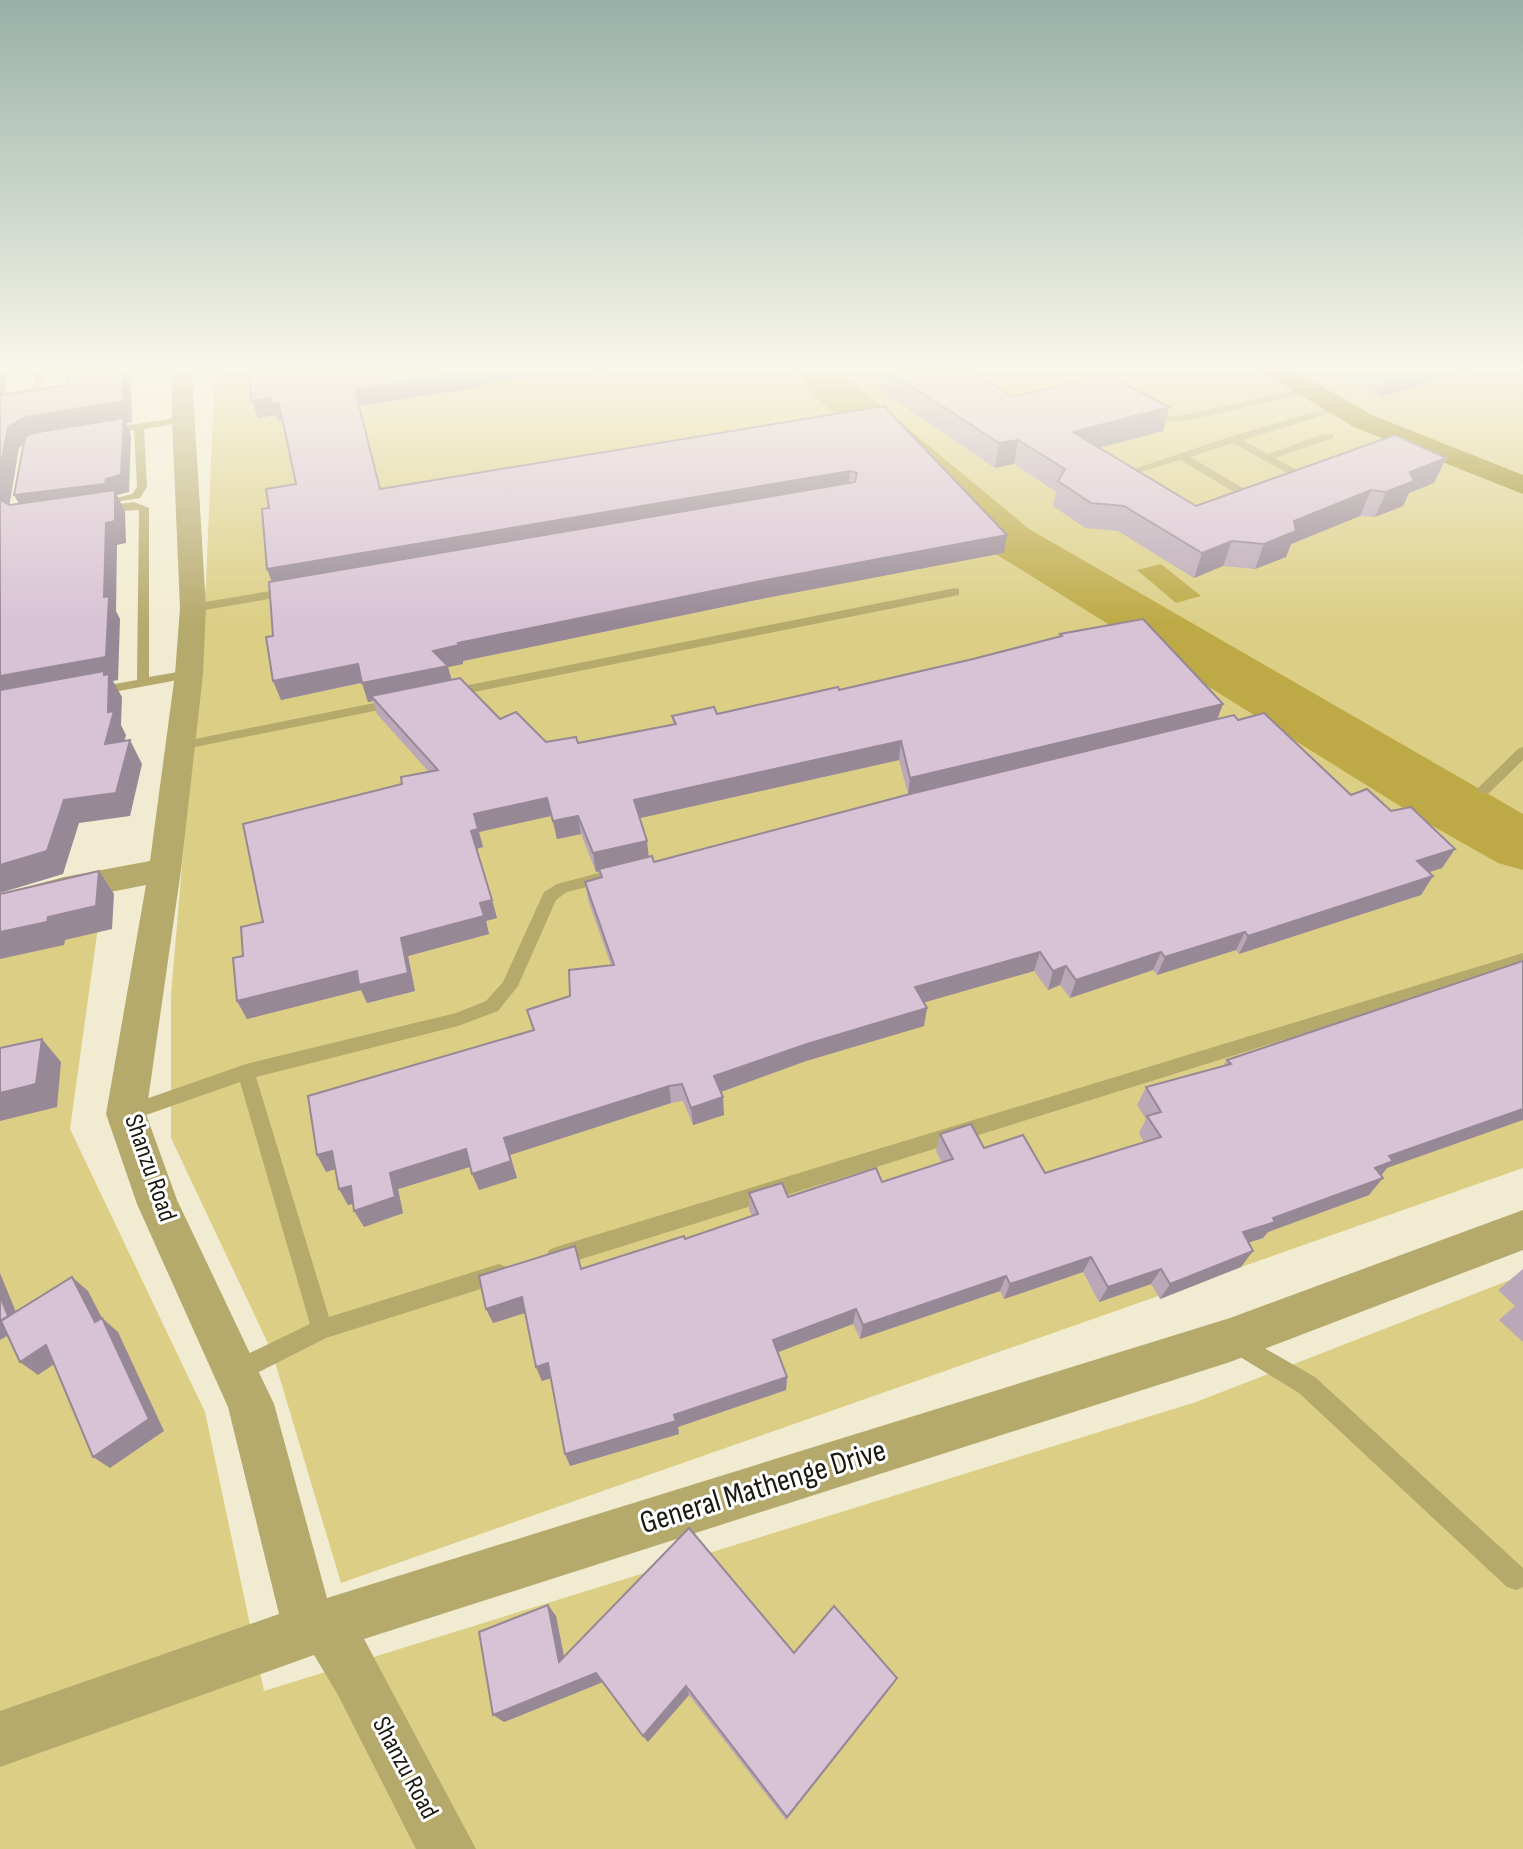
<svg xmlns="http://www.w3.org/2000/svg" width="1523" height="1849" viewBox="0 0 1523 1849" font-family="'Sofia Sans Condensed',sans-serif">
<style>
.green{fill:#dcce85}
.water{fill:#bda945}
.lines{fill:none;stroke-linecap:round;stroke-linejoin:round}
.river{fill:#bda945;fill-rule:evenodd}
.lane{fill:#b6a96c;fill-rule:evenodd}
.street{fill:#b6a96c;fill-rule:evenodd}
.secondary{fill:#9c8817;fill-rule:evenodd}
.wall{fill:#baa7b7;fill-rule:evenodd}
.shaded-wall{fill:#978895}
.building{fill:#d8c2d5;stroke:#978895;stroke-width:2}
.labels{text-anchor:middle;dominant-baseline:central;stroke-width:6;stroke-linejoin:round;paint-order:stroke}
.street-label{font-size:26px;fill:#1a180f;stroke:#fff}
.near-street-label{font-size:32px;fill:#1a180f;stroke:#fff}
</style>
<rect width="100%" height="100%" fill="#f1ecd1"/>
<g class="green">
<path d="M215,366H1523V1168L341,1583L272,1352L171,1138V995L206,583Z"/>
<path d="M99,920L70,1129L205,1412L264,1691L1196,1402L1523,1275V1849H0V939Z"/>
</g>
<path class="water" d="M1161,564L1201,596L1176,603L1137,570Z"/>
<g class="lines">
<path class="river" d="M797,366H840L847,378L1029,529L1523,814V870L1498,863L1424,821L991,551L813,395Z"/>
<g class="lane">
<path d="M36,366H46L40,393L0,404V398L33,389Z"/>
<path d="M1310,387L1313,388V392L1185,421L1173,422L1143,413L1148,410L1173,416L1185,415Z"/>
<path d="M1341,404L1346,407L1344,409L1243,440L1267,454L1325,434H1333V438L1275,458L1302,473L1314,474V478H1296L1233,443L1190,457L1252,493L1255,500L1249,505H1241L1240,503L1243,497L1180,460L1130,475L1125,472L1229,437Z"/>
<path d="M182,417L185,418V422L144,429L147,487L140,498L116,502V498L132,494L137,487L134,430L108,434L105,433V429Z"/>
<path d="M134,502L149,508V677L189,670L195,674L189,678L97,695L90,691L92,688L137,680L139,510L102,512L97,509L102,506Z"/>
<path d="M288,588L292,589V595L193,612L187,608L193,604Z"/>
<path d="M955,588L959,589V595L449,697L442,693L449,689Z"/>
<path d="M394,699L401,703L399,706L180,750L173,746L180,742Z"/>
<path d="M1523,747V760L1489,793H1479L1477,790L1479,787L1518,749Z"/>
<path d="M606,871L611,873L614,877L611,881L567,892L556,900L518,986L498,1011L458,1026L256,1077L329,1317L499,1264L506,1267L509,1274L506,1281L326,1338L245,1379L237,1382L229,1379L226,1371L229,1363L310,1324L240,1082L129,1121L123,1119L120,1113L123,1107L246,1064L456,1013L486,1001L503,982L544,892L557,884Z"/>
<path d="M1523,953V965L556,1267L549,1264L546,1257L549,1250L556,1247Z"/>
<path d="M1236,1332L1315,1377L1523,1568V1587L1516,1590L1507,1587L1299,1393L1229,1350L1225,1343L1229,1336Z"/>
</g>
<path class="street" d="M172,366H225L222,370L192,375L206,608L203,674L181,870L146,1114L177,1200L274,1404L327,1598L1230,1318L1523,1210V1250L1230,1362L364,1639L476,1849H416L338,1695L314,1655L0,1767V1711L279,1614L228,1407L137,1204L106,1114L146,885L64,901L0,918V894L64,877L150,861L175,674L180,608L172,420Z"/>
<path class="secondary" d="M1257,366H1287L1372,415L1523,475V494L1354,427L1260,371Z"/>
</g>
<g class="wall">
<path d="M247,366H640L551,380L548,375L481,384V387L359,406L380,489L884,406L1004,553L756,600L463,661V664L448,667L452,680L500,719L546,742L578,743L673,725L672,716L717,714L839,690L973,659L1060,637V634L1223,704L1217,720H1238L1351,795L1391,811L1455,849L1442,868L1429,872L1433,876L1421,895L1239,954L1236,950L1157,975L1153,970L1070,998L1060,985L1048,990L1034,971L924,1002L927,1008L924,1026L806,1061L721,1092L724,1115L693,1125L683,1101L671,1103L510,1155L517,1178L479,1190L470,1167L398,1189L403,1213L364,1227L353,1204L348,1205L339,1189L335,1169L326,1172L533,1030L527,1010L570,996L611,965L588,900L585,882L600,878L599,871L596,872L581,834L557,839L551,816L479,832L483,847L476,849L497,918L486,921L489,934L408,956L415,991L367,1003L361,990L247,1019L237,1001L243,956L263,922L402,784L429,772L377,714L373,701L368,702L362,683L281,700L273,636L272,582L267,569L269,508L296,484L283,420L278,421L276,415L258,418ZM899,760L908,794L654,862L649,857L640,818Z"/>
<path d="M875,366H964L1012,397L1163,431L1099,448L1196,506L1446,458L1434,483L1409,493L1403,506L1375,517L1360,516L1291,544L1286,557L1255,569L1223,566L1194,578L1118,531L1085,528L1053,506L1056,492L1014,464L995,468L875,387L876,368Z"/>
<path d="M1315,366H1479L1381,397Z"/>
<path d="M1227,1060L1387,1168L1381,1176L1369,1195L1268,1232L1263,1238L1248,1243L1241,1267L1160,1299L1151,1284L1099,1302L1083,1272L1004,1299L1000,1291L860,1339L853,1324L778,1352L787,1377L786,1390L678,1427L679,1434L570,1466L551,1378L542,1381L536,1367L525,1313L493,1323L486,1309L752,1216L749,1209V1193L788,1197L882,1182L942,1163L936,1151L940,1134L984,1148L1045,1173L1144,1142L1139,1133L1146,1119L1137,1105L1146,1087L1223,1066Z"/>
<path d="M1523,1269V1342L1499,1320L1515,1306L1498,1290Z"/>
<path d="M556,1616L564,1657L794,1653L891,1687L786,1820L689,1695L648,1742L603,1682L504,1722Z"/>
</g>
<g class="shaded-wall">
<path d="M0,366H7L4,394L0,396Z"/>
<path d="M123,366H131L132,422L126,423L131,435L129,492L117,495L125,512L126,543L117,545L116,611L120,619L118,680L113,681L122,697L121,725L126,735L118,767L0,702V676L24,513L14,495L37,438L19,448L7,520L0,507V471L8,427Z"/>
<path d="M490,366H547L548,375L481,384V387L359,406L355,390Z"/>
<path d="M549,366H640L551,380Z"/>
<path d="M1394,366H1479L1381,397Z"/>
<path d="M271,398L279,403L285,420L278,421L276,415L258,418L252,401Z"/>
<path d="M1169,407L1163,431L1068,456L1073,432Z"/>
<path d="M1018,440L1014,464L995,468L999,443Z"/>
<path d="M1446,458L1434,483L1409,493L1403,506L1375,517L1386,492L1410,472Z"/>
<path d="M850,471L848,488L274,587L267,569Z"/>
<path d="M1371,490L1360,516L1291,544L1286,557L1255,569L1264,544L1294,521Z"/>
<path d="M1007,535L1004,553L756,600L463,661V664L448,667L453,685L371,696L373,701L368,702L362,683L433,651L458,643L756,582Z"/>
<path d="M1232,541L1223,566L1194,578L1202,553Z"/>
<path d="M358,664L364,682L281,700L273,681Z"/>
<path d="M1223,704L1216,722L908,796L910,778Z"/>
<path d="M130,740L142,764L130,816L79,823L63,874L0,893V865L64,800Z"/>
<path d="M901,741L899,760L636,819L634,800Z"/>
<path d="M547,798L551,816L479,832L483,847L476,849L471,831L474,814Z"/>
<path d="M578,816L581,834L557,839L553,821Z"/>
<path d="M647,841L649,859L596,872L593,853Z"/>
<path d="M1455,849L1442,868L1405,880L1417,861Z"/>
<path d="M99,871L114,894L112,929L65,940L64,945L0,959V932L48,917Z"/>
<path d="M1433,876L1421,895L1239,954L1248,936Z"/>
<path d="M492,900L497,918L486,921L489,934L408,956L415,991L367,1003L361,990L247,1019L237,1001L401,938L480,903Z"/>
<path d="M1245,932L1236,950L1157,975L1165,957Z"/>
<path d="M1040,952L1034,971L912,1006L915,987Z"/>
<path d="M1161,952L1153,970L1070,998L1076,980Z"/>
<path d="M1066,966L1060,985L1048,990L1053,971Z"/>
<path d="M927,1008L924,1026L806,1061L715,1094L714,1076L807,1044Z"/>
<path d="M42,1039L61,1062L57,1107L0,1121V1093Z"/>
<path d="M669,1086L671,1103L510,1155L517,1178L479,1190L472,1174L504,1138Z"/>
<path d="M723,1097L724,1115L693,1125L691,1108Z"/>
<path d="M1523,1109V1120L1387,1168L1379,1178L1375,1168L1389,1156Z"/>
<path d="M466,1149L473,1166L398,1189L403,1213L364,1227L354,1211L390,1173Z"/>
<path d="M332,1151L342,1167L326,1172L317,1155Z"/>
<path d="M1383,1178L1369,1195L1268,1232L1263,1238L1231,1248L1243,1232L1273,1218Z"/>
<path d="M351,1186L360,1202L348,1205L339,1189Z"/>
<path d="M1253,1251L1241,1267L1160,1299L1170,1284Z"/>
<path d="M1091,1257L1083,1272L1004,1299L1010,1284Z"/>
<path d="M1161,1269L1151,1284L1099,1302L1108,1287Z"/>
<path d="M0,1273L22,1327L0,1340Z"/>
<path d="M1006,1276L1000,1291L860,1339L863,1325Z"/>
<path d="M72,1277L88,1291L103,1320L102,1318L118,1332L164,1431L110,1468L93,1457L95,1322Z"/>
<path d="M522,1297L528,1312L493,1323L486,1309Z"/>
<path d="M856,1309L853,1324L773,1354V1340Z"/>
<path d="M46,1345L63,1358L38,1375L20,1362Z"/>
<path d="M548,1363L554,1377L542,1381L536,1367Z"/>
<path d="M787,1377L786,1390L678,1427L679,1434L570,1466L565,1454L674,1415Z"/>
<path d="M548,1605L556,1616L567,1672L559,1662Z"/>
<path d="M596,1673L603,1682L504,1722L493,1715Z"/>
<path d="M897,1678L891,1687L786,1820L787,1817Z"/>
<path d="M686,1686L689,1695L648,1742L643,1736Z"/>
</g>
<g class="building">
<path d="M69,366H123V401L26,417L8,427L0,471V395L68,385Z"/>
<path d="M247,366H490L477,368L478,370L355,390L380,489L884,406L1007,535L756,582L458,643L459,645L433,651L448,666L362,683L358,664L273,681L266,637L273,636L269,582L855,482L857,473L850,471L267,569L262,509L269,508L266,489L296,484L279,403L272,404L271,398L252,401Z"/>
<path d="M881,366H964L1012,397L1094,377L1115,379L1169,407L1073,432L1196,506L1395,435L1446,458L1410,472L1414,481L1386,492L1371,490L1294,521L1296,531L1264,544L1232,541L1202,553L1124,506L1091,503L1058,481L1065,469L1018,440L999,443Z"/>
<path d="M124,418L121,475L106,479L105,484L14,495L25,437L33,433Z"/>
<path d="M115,490V521L106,523L104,597L109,596L106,657L0,676V500L10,505Z"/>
<path d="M1143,619L1223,704L910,778L901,741L634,800L647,841L593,853L578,816L553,821L547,798L474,814L478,829L471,831L492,900L480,903L484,916L401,938L408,973L359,985L357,971L237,1001L233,958L243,956L241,927L263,922L243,824L402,784L401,777L438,770L371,696L460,678L500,719L516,712L546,742L576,737L578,743L676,724L672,716L714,707L717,714L838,687L839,690L973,659L1062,636L1060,634Z"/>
<path d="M104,671V675L109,674L108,712L114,711L105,744L130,740L116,793L64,800L47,851L0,865V690Z"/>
<path d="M1264,713L1351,795L1367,789L1391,811L1411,807L1455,849L1417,861L1433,876L1248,936L1245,932L1165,957L1161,952L1076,980L1066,966L1053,971L1040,952L915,987L927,1008L807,1044L714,1076L723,1097L691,1108L682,1084L669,1086L504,1138L511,1161L472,1174L466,1149L390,1173L395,1197L354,1211L351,1186L339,1189L332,1151L317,1155L308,1096L534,1030L527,1010L570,996L569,970L614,965L585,882L602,877L599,869L652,856L654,862L914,793L1234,715L1238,720Z"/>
<path d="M99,871L96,906L48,917L47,922L0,932V894Z"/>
<path d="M1523,961V1109L1389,1156L1393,1161L1375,1168L1383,1178L1273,1218L1275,1222L1243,1232L1253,1251L1170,1284L1161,1269L1108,1287L1091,1257L1010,1284L1006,1276L863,1325L856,1309L773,1340L787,1377L674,1415L676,1421L565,1454L548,1363L536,1367L522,1297L486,1309L479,1276L575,1246L581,1269L684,1236L685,1239L758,1214L749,1193L782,1183L788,1197L876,1168L882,1182L953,1159L940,1134L971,1124L984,1148L1023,1135L1045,1173L1161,1137L1147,1116L1161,1112L1146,1087L1231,1064L1227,1060Z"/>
<path d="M42,1039L36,1084L0,1093V1048Z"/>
<path d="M72,1277L95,1322L102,1318L149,1419L93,1457L46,1345L20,1362L1,1321Z"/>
<path d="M0,1296L8,1316L0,1321Z"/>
<path d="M689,1528L794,1653L834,1606L897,1678L787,1817L686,1686L643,1736L596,1673L493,1715L479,1632L548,1605L559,1662Z"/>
</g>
<linearGradient id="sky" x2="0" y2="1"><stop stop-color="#97b0a7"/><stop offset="0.59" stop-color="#f9f6ea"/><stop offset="1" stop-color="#f9f6ea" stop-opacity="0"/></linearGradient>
<rect width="1523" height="625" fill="url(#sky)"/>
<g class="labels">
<g class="street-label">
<text transform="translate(150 1168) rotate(71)">Shanzu Road</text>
<text transform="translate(405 1768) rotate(62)">Shanzu Road</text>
</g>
<g class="near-street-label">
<text transform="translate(763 1487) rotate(-17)">General Mathenge Drive</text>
</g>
</g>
</svg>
